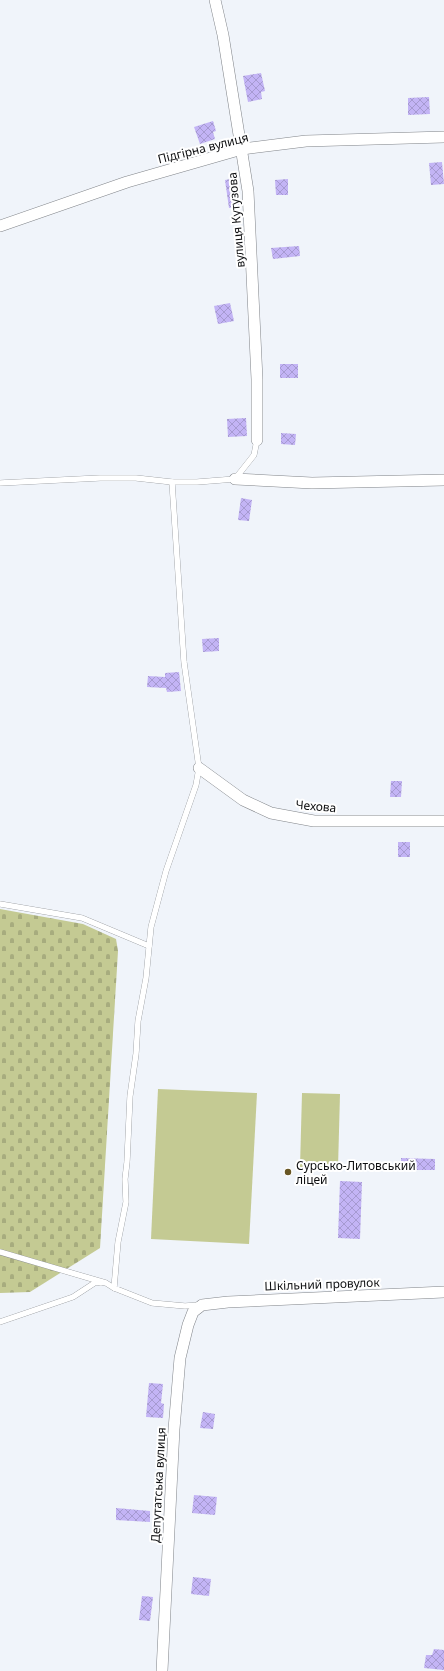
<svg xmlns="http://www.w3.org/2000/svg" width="444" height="1671" viewBox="0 0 444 1671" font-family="'Noto Sans',sans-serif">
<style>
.cemetery{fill:url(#cemetery-stones)}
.garden{fill:#c4ca93}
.building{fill:url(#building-cross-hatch)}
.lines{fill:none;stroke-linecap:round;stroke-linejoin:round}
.service-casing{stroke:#808489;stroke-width:6}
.minor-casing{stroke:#808489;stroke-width:12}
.service{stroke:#fff;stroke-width:5.5}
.minor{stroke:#fff;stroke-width:11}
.poi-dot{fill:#685624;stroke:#fff;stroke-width:1.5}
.labels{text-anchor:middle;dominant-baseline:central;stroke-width:4;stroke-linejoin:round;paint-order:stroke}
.street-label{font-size:12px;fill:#0d0e10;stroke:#fff}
.poi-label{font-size:12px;fill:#0d0e10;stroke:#fff;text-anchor:start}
</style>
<defs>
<pattern id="cemetery-stones" width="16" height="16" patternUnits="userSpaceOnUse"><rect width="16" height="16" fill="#c4ca93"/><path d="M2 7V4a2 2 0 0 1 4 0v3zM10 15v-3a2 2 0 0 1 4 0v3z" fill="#a7ac7e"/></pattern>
<pattern id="building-cross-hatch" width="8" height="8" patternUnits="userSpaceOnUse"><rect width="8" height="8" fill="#c3b4f5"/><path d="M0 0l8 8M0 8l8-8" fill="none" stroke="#a69ad1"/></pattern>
</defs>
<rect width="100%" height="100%" fill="#f0f4fa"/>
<path class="cemetery" d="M0,909L83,924L116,939L118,951L100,1248L30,1292L0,1293Z"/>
<g class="garden">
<path d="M158,1089L257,1093L249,1244L151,1239Z"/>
<path d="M302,1093L340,1094L338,1168L300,1167Z"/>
</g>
<g class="building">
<path d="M261,73L265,91L261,92L262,99L248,102L243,76Z"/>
<path d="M429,97L430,114L408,115V98Z"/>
<path d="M213,121L216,131L213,132L215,139L200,144L194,127Z"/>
<path d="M442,162L444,184L431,185L429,163Z"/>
<path d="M237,178L241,206L229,208L225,180Z"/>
<path d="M288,179V195H276L275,180Z"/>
<path d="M299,246L300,256L273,259L271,248Z"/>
<path d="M230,303L234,321L218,324L214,306Z"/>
<rect x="280" y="364" width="18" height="14"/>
<path d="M246,418L247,436L228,437L227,419Z"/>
<path d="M281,433L296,434L295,445L281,444Z"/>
<path d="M241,498L252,500L249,521L238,520Z"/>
<path d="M219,638V651L203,652L202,639Z"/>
<path d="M179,672L181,691L167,692L166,688L147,687L148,676L165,677V673Z"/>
<path d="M391,781H402L401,797H390Z"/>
<rect x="398" y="842" width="12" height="15"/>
<path d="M401,1158L435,1159V1170H401Z"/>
<path d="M340,1181L362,1182L360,1239L338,1238Z"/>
<path d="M149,1383L163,1384L161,1403L164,1404L163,1418L146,1417Z"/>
<path d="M203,1412L215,1414L213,1429L200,1428Z"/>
<path d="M194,1495L217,1497L215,1515L192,1513Z"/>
<path d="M116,1508L150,1511V1522L116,1520Z"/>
<path d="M193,1577L211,1579L209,1596L191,1594Z"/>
<path d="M142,1596L153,1597L150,1621L139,1620Z"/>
<path d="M434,1649L444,1650V1670L424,1668L426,1655H432Z"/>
</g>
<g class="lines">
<g class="service-casing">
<g id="service">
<path d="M172,482L184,662L199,768L196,785L166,871L151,927L146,978L138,1021L136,1054L130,1096L127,1162L125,1179L126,1202L118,1242L114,1288L152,1303L185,1306L199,1305"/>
<path d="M0,483L100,478H136L172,482H197L235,479L254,455L257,440"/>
<path d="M0,904L82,918L149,946"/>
<path d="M0,1252L106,1283L114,1288"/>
<path d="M0,1322L73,1297L96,1282L101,1283"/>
</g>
</g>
<g class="minor-casing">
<g id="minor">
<path d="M215,0L223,35L248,191L257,379V440"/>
<path d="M0,226L127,182L242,149L306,141L444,137"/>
<path d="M235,479L312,483L444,480"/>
<path d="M199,768L243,800L271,813L314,821H444"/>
<path d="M162,1671L174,1429L180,1358L188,1325L193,1312L202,1305L228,1302L444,1292"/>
</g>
</g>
<use href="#service" class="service"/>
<use href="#minor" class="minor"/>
</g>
<circle class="poi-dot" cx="288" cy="1172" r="4"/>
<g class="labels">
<g class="street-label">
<text transform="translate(203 148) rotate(-14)">Підгірна вулиця</text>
<text transform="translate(236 220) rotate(-95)">вулиця Кутузова</text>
<text transform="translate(316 806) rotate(5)">Чехова</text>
<text transform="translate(322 1284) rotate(-2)">Шкільний провулок</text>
<text transform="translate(158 1485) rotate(-87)">Депутатська вулиця</text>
</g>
<g class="poi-label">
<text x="296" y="1165">Сурсько-Литовський<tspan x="296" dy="14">ліцей</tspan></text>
</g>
</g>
</svg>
